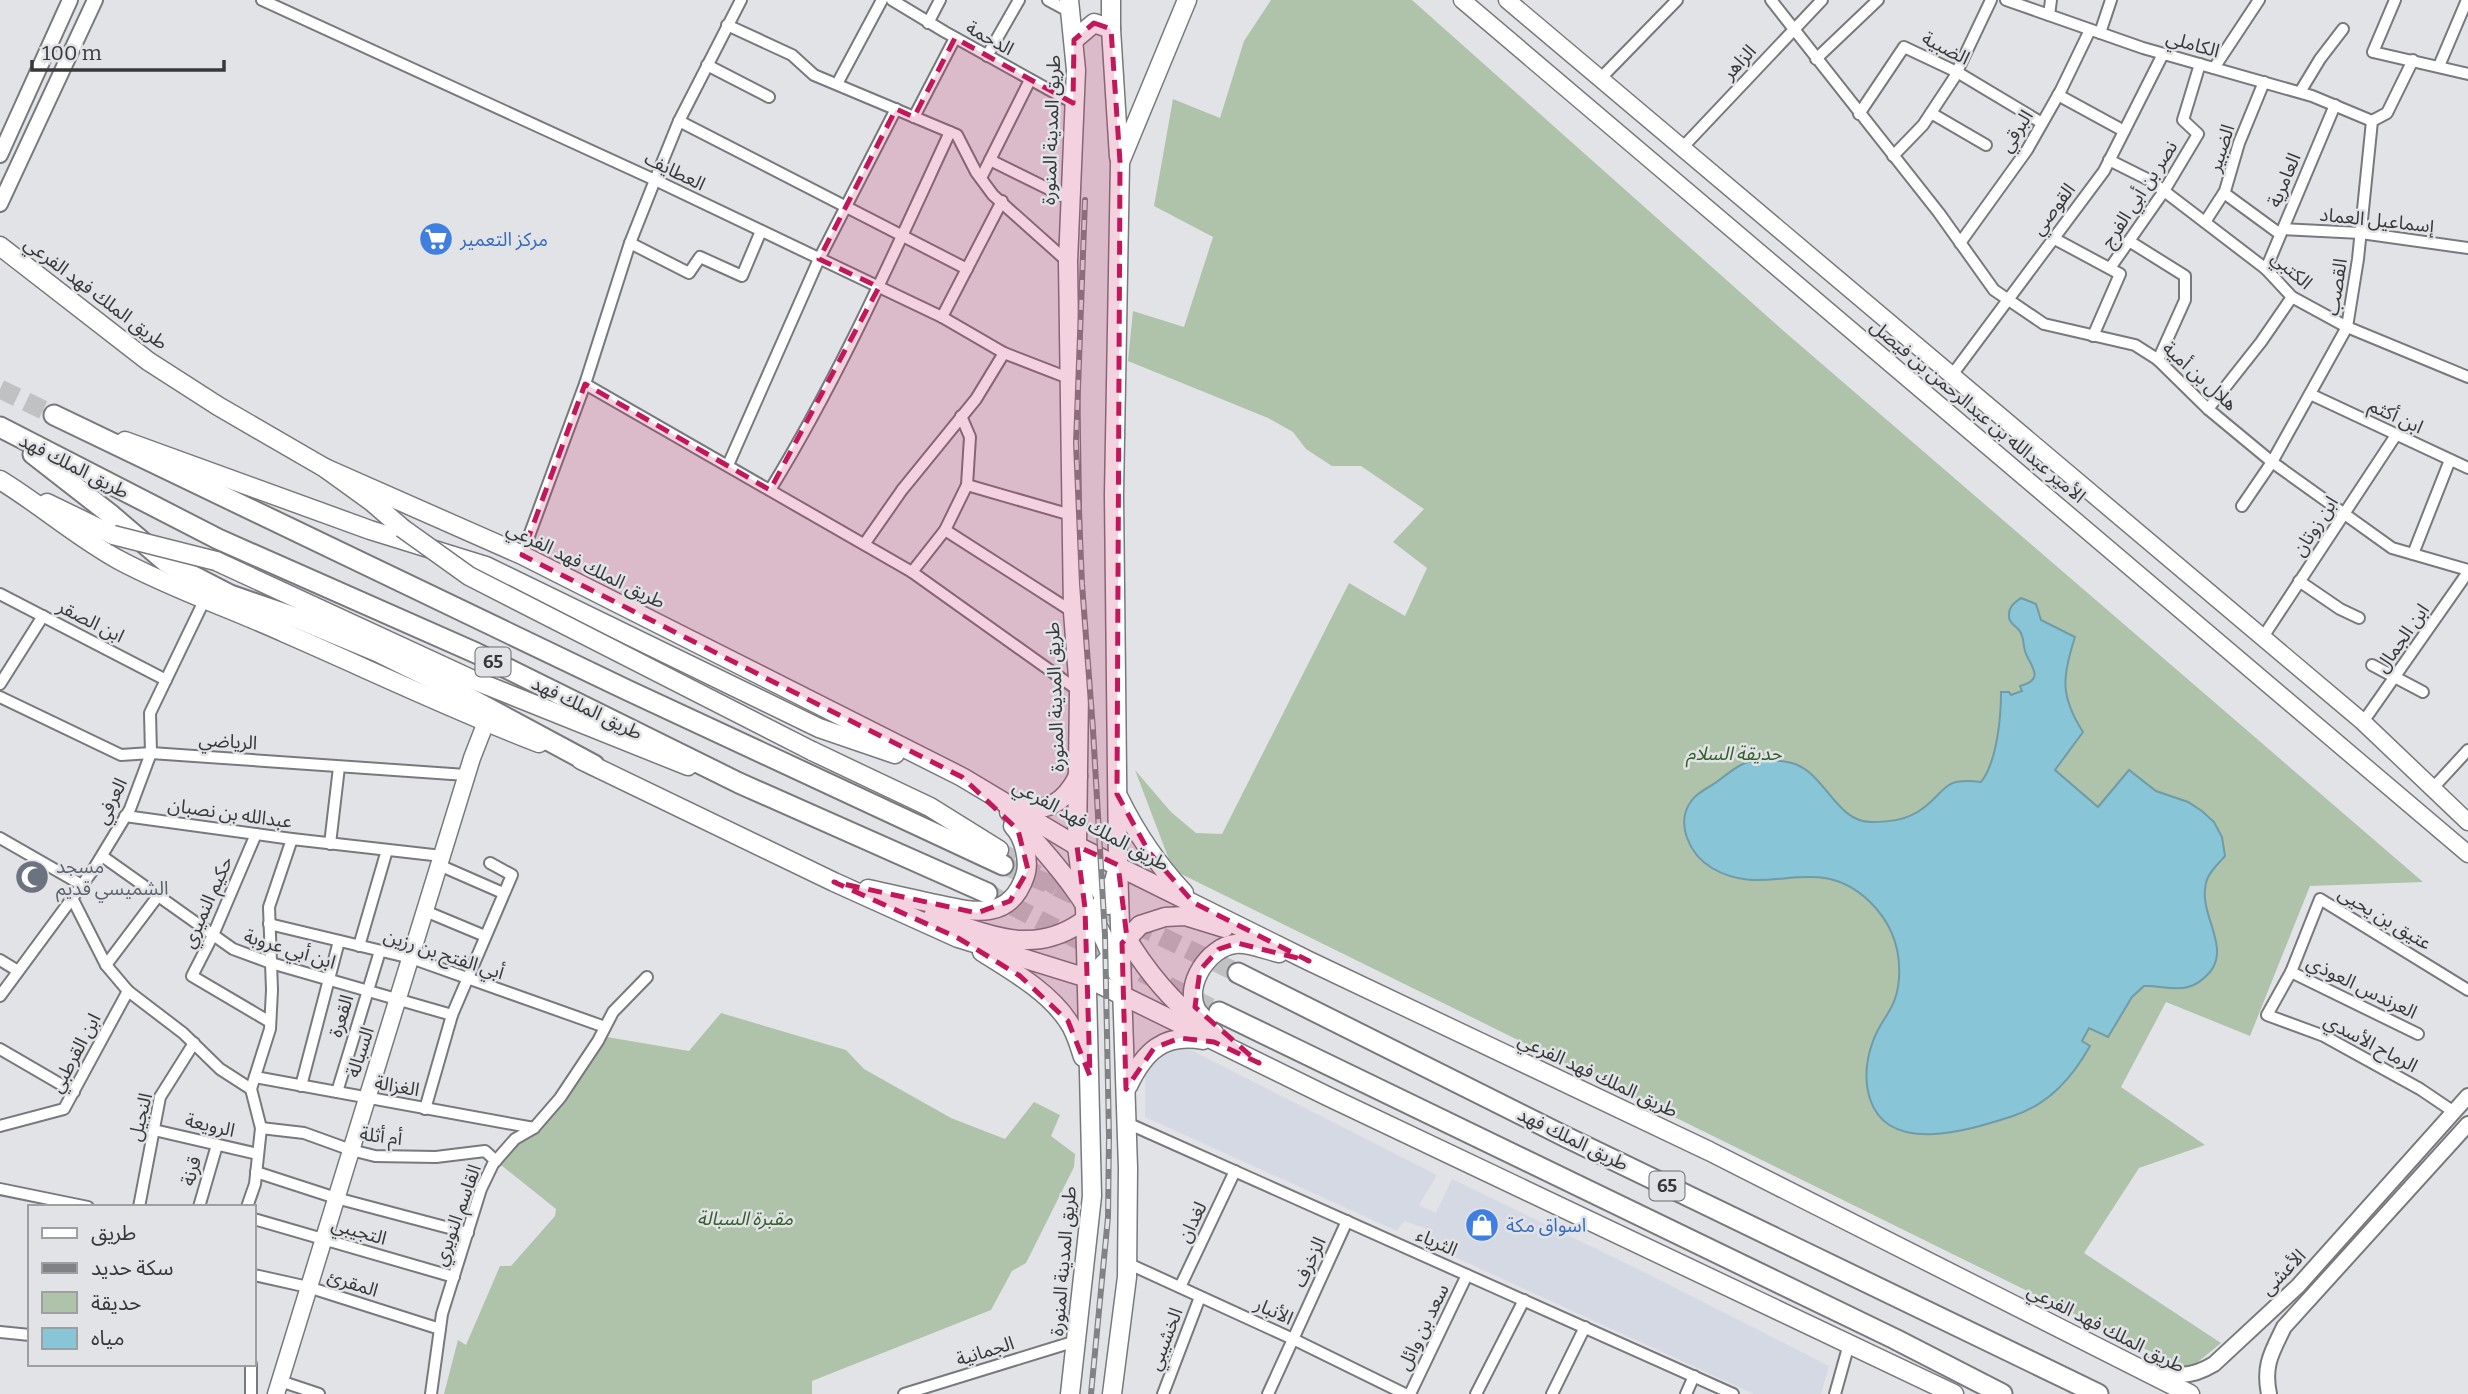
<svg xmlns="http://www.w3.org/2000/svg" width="2468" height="1394" viewBox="0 0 2468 1394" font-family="Bitter,'Noto Sans Arabic',serif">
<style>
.built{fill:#d5d9e3}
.green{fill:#aec3aa}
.water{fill:#88c5d6;stroke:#709ba7;stroke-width:2}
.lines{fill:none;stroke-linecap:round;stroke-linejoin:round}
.trunk-tunnel{stroke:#c0c1c3;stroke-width:18;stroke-dasharray:18 9;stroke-linecap:butt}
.motorway-tunnel{stroke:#c0c1c3;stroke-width:19;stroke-dasharray:19 10;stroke-linecap:butt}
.minor-casing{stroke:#78797d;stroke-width:14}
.tertiary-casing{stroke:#78797d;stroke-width:18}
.secondary-casing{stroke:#78797d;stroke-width:19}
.primary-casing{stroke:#78797d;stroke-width:21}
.trunk-casing{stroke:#78797d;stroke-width:21}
.motorway-casing{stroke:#78797d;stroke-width:23}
.minor{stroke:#fff;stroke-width:10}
.tertiary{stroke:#fff;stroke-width:14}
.secondary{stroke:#fff;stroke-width:16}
.primary{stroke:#fff;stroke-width:18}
.trunk{stroke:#fff;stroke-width:18}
.motorway{stroke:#fff;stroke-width:19}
.rail-casing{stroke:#818283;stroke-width:6}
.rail{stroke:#e2e3e6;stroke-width:3.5;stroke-dasharray:10;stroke-linecap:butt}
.primary-bridge-casing{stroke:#78797d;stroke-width:21;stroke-linecap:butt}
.trunk-bridge-casing{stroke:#78797d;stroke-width:21;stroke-linecap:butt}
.primary-bridge{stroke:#fff;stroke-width:18}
.trunk-bridge{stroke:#fff;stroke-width:18}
.marked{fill:#c2185b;fill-opacity:0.2;stroke:#c2185b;stroke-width:5;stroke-dasharray:14 9;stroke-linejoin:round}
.labels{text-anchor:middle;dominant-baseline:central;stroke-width:5;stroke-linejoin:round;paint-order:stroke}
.shield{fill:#e2e3e6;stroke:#6a6b6d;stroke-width:2}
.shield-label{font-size:18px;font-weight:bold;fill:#373839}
.street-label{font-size:19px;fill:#373839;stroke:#e2e3e6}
.shop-label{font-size:19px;fill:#366cbe;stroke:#e2e3e6;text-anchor:start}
.park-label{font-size:19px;font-style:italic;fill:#34612c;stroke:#e2e3e6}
.worship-label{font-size:19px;fill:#5b616d;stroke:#e2e3e6;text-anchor:start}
</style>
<rect width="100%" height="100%" fill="#e2e3e6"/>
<path class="built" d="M1185,1047L1437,1175L1419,1205L1436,1213L1452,1179L1644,1272L1829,1366L1821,1394H1754L1424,1243L1428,1229L1404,1221L1397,1231L1145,1117V1073L1152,1060L1166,1049Z"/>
<g class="green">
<path d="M1271,0H1412L1786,333L2423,882L2310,886L2250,1036L2166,1002L2121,1087L2205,1145L2139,1168L2084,1253L2221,1343L2188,1370L1173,870L1135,770L1171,812L1196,833L1222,834L1349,583L1405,616L1427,568L1393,542L1424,509L1361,466H1332L1306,449L1293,432L1268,418L1128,361L1133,311L1184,327L1213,237L1154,206L1173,99L1220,118L1244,41Z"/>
<path d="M721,1013L846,1050L864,1069L951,1118L1005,1139L1034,1102L1060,1115L1051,1136L1075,1154L1074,1167L1026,1263L1012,1271L991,1310L812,1381V1394H444L458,1340L466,1345L500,1266H511L555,1216L556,1209L496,1161L534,1128L601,1036L689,1051Z"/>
</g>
<path class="water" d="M2021,598L2036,604L2041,620L2075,637C2062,677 2060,696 2083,732L2055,770L2098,807L2129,770L2156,791L2188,802L2202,811L2214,822L2222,837L2225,856C2218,864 2208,873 2206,883C2198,914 2231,946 2210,972C2204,979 2196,985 2188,987C2173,991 2159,985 2144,986L2132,997L2108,1037L2089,1028L2082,1041L2090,1046C2072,1078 2049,1104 2013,1116C1972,1129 1889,1157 1870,1099C1864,1080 1866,1060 1873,1041C1882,1016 1897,1010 1899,978C1901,947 1891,922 1869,901C1816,850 1767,901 1712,868C1690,855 1674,823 1692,800C1698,792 1710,787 1718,781C1726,775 1735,767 1745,763C1757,759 1774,760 1787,762C1824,767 1834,822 1871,822C1890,822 1907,820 1922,809C1948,790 1942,777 1981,782C1997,762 2001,717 2001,692H2009L2011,695L2022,691L2020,686C2047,679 2029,665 2025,651C2023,644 2024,636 2019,630C2015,625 2009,623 2009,617C2008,607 2014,603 2021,598Z"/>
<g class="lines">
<path class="trunk-tunnel" d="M999,850L1057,887"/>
<g class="motorway-tunnel">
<path d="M0,389L54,415"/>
<path d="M1003,865L1057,887L1238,973"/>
<path d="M987,893L1219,1012"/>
</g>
<g class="minor-casing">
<g id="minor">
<path d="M262,0L655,180L942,317L1004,353L1071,379"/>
<path d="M892,0L945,32L1073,103"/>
<path d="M1048,0L1072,13"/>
<path d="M1771,0L1939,213L1994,290L2044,324L2135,345L2157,359L2208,409L2272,462L2392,548L2468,570"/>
<path d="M2006,0L2143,48L2312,96L2372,121"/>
<path d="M2395,0L2373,52L2468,74"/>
<path d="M2049,15L2051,0"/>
<path d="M928,23L940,0"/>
<path d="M727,25L792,55L814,75L957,135L976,172L993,195L1068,262"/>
<path d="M2100,33L2111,0"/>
<path d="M987,56L1019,0"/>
<path d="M1816,59L1878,0"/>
<path d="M707,65L769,97"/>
<path d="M2439,66L2467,0"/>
<path d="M2214,68L2259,0"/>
<path d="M1600,79L1677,0"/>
<path d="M837,84L882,0"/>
<path d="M2300,92L2320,59L2343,29"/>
<path d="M2058,95L2124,131"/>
<path d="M1931,113L1986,145"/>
<path d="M1859,114L1904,47L1957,72L2042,123"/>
<path d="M914,117L955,38"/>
<path d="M679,121L967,269"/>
<path d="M1682,148L1822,0"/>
<path d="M1893,156L1923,125L1954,78L1991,0"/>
<path d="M990,160L1071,200"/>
<path d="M2109,160L2151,181L2266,269L2292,297L2347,327L2468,377"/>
<path d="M981,178L1030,80"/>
<path d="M2224,193L2280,234"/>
<path d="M2205,222L2225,191L2239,143L2264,82"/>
<path d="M2283,229L2361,233L2468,248"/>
<path d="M2053,238L2120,274L2093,336"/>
<path d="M2129,241L2185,276V300L2158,360"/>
<path d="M630,243L689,273L700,257L742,276L761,231"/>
<path d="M1960,243L2027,150L2061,90L2090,30"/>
<path d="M2110,268L2164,191L2198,134L2183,120L2200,64"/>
<path d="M2266,269L2335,105"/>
<path d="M942,317L1002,201"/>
<path d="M1952,375L2104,171L2163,54"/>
<path d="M585,384L912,572L1079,691"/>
<path d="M2310,394L2468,468"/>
<path d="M2208,409L2261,342L2292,297"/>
<path d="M728,465L819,259L896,109"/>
<path d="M967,485L1071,515"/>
<path d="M770,490C840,376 894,253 950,132"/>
<path d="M2242,506L2272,462L2347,327L2358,259L2372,121L2387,113L2413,60"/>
<path d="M945,530L1073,612"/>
<path d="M865,543L902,490L976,399L1004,353"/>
<path d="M2413,554L2450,460"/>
<path d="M522,555L585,384L630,243L655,180L679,121L741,0"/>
<path d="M912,572L945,530L967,485L970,437L961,416"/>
<path d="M2299,581L2340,609L2359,618"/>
<path d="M0,594L166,680"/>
<path d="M2263,637L2396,435"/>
<path d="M2372,665L2423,692"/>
<path d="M0,684L43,616"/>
<path d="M0,697L121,755L151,753L466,775"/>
<path d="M2363,722L2468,572"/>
<path d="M2432,789L2468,750"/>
<path d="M125,816L292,839L442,856"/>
<path d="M256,834L213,935L192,976L270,1022"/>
<path d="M0,838L82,885"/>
<path d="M330,844L339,767"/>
<path d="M102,856L233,949L271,963L452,1015"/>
<path d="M439,865L503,893"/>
<path d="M72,898L106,965L128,991L183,1033L220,1069L251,1089"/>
<path d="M425,911L485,936"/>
<path d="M269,924L411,958L605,1027"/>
<path d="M359,946L387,850"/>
<path d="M0,960L18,971"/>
<path d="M106,965L158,896"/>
<path d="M2291,972L2418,1034"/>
<path d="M0,996L93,870L130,809L151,753L150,713L204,601"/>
<path d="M0,1049L74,1092"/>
<path d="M255,1077L534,1128"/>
<path d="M301,1086L339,941"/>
<path d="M337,1092L380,951"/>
<path d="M425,1109L452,1015L512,875L490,863"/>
<path d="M2454,1112L2420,1089L2324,1036L2267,1015L2291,972L2320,899L2468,990"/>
<path d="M1127,1123L1733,1394"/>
<path d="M0,1126L64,1109L128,991"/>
<path d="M261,1128L304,1133L351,1150L375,1156L436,1157L485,1151L496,1161"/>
<path d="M154,1130L258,1154"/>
<path d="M256,1172L336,1198L468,1233"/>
<path d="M0,1189L88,1207"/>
<path d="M139,1207L160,1097L194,1043"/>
<path d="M199,1207L217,1145"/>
<path d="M247,1207L255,1184L261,1128L251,1089L270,1029L272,990L269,907L292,839"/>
<path d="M254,1219L454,1277"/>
<path d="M1127,1263L1293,1339L1405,1394"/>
<path d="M254,1275L308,1287L440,1329"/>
<path d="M1180,1287L1235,1171"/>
<path d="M0,1332L30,1335"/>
<path d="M251,1364V1394"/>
<path d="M280,1381L319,1394"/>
<path d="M431,1394L442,1314L481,1189L493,1164L515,1139L534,1128L560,1098L598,1041L613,1012L647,977"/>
<path d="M904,1394L1076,1341"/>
<path d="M1163,1394L1200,1297"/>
<path d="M1268,1394L1347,1221"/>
<path d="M1410,1394L1467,1275"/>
<path d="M1476,1394L1524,1300"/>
<path d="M1552,1394L1585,1327"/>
<path d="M1686,1394L1694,1376"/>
<path d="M1835,1394L1849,1344"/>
</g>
</g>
<g class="tertiary-casing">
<g id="tertiary">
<path d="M0,155L70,0"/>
<path d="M0,204L95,0"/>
<path d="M2149,1365C2174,1377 2189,1379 2214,1364L2298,1286L2468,1096"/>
<path d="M2269,1394C2263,1365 2272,1352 2284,1327L2468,1124"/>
</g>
</g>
<g class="secondary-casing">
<g id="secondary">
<path d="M1462,0L2468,854"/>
<path d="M1507,0L2363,722L2468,822"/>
<path d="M276,1394L472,758L486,722"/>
</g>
</g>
<g class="primary-casing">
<g id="primary">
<path d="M1069,0L1076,70L1068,262L1073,612L1079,691L1077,846L1085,908L1092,1196L1070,1394"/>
<path d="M1111,29V0"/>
<path d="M1074,40L1094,23L1111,29L1119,157"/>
<path d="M0,246L148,361L218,406L325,468L522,555L962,777L1077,846L1309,961L1709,1151L2190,1394"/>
<path d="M125,441L370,530L486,566L819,728L895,754"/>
<path d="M0,480C41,505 77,537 119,560C173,589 230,608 285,633C370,670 453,710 539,743"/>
<path d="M47,503L113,535"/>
<path d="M216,561L471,679L688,766"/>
<path d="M581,760L834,882L958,938L1087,978L1327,1096L1954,1394"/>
<path d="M1119,798C1136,833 1157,864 1184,893"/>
<path d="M1016,808C1047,812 1064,804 1078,776"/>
<path d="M1009,812C1052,859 1099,910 1117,973"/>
<path d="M1082,855L1108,905"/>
<path d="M868,889C889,894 910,898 931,903C969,911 1009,924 1025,876C1030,862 1024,837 1013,826"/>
<path d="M933,916C956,924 998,940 1022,940C1062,942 1107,914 1116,874"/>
<path d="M1123,932C1146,971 1176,1008 1214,1033"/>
<path d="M982,952C1012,971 1048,991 1068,1021C1076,1032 1079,1045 1083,1057"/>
<path d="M1087,978L1100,968L1140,925L1165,917L1185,916L1224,928"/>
<path d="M1207,1022C1203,1018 1198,1013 1196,1009C1184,984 1209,947 1235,944C1247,942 1266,950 1279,953"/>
<path d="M1128,1086C1144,1052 1163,1033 1203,1040"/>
<path d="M1112,1394L1127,1277L1128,1168L1118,865L1114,495L1120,162L1187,0"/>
</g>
</g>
<g class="trunk-casing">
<g id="trunk">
<path d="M325,468L372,502L402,528"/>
<path d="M812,751L930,807L999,850"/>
</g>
</g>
<g class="motorway-casing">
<g id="motorway">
<path d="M54,415L627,690L1003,865"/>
<path d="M0,427L218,539L476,653L739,783L987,893"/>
<path d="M33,454L110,514L166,562L230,595L294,617L378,652L451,688L594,765"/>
<path d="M1238,973L1566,1137L2098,1394"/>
<path d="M1219,1012L1895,1339L2002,1394"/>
</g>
</g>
<use href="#minor" class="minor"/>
<use href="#tertiary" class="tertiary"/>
<use href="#secondary" class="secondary"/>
<use href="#primary" class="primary"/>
<use href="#trunk" class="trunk"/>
<use href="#motorway" class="motorway"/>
<g class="rail-casing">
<path id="rail" d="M1085,200L1076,443L1082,584L1093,730L1105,935L1109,1136L1108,1217L1091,1394"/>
</g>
<use href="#rail" class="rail"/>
<g class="primary-bridge-casing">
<path id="primary-bridge" d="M113,535L216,561"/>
</g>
<g class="trunk-bridge-casing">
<path id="trunk-bridge" d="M402,528L469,576L812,751"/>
</g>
<use href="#primary-bridge" class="primary-bridge"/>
<use href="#trunk-bridge" class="trunk-bridge"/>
</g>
<path class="marked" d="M1094,23L1111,29L1120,162L1117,794L1149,852L1194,903L1309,961L1237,943L1219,949L1200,970L1195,1007L1259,1063L1214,1042L1180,1038L1154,1048L1126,1089L1122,943L1127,938L1118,865L1077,846L1085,908L1090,1076L1068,1021L1020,976L958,938L834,882L977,913L1010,901L1028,870L1018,830L962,777L522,555L585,384L770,490L879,287L819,259L896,109L914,117L955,38L1073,103L1074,40Z"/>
<defs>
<g id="supermarket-disc" transform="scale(1.75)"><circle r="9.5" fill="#3f7fe0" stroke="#e2e3e6"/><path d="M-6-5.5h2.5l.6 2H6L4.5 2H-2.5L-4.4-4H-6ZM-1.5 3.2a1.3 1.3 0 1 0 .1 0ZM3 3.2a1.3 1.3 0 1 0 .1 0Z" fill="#fff"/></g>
<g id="mosque-disc" transform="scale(1.75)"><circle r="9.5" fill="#6b7280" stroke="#e2e3e6"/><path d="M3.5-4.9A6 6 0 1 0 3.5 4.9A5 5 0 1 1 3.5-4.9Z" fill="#fff"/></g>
<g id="shop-disc" transform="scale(1.75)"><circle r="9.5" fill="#3f7fe0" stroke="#e2e3e6"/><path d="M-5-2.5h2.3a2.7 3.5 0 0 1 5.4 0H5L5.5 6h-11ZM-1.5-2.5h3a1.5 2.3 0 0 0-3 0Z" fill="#fff"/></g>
</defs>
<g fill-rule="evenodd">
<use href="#supermarket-disc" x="436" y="239"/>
<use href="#mosque-disc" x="32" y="877"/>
<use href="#shop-disc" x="1482" y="1225"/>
</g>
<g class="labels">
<g class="shield">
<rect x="475.5" y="647.5" width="35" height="29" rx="5"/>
<rect x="1649.5" y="1171.5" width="35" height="29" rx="5"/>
</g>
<g class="shield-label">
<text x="493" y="662">65</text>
<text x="1667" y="1186">65</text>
</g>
<g class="street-label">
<text transform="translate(990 38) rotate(29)">الدحمة</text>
<text transform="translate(2193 44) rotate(16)">الكاملي</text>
<text transform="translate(1946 48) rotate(27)">الضبية</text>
<text transform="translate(1739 62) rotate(-47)">الزاهر</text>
<text transform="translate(1051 130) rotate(-88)">طريق المدينة المنورة</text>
<text transform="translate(2016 131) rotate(-58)">البرقي</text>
<text transform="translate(2221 148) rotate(-72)">الضبير</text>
<text transform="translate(675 171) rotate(26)">العطايف</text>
<text transform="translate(2284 180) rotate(-67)">العامرية</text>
<text transform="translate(2139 194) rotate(-57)">نصر بن أبي الفرج</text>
<text transform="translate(2053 209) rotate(-53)">القوصي</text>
<text transform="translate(2377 220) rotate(6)">إسماعيل العماد</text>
<text transform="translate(2292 270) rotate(41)">الكتبي</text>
<text transform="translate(2336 287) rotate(-81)">القصب</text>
<text transform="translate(96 293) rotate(37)">طريق الملك فهد الفرعي</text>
<text transform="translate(2200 376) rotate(42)">هلال بن أمية</text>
<text transform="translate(1978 411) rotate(40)">الأمير عبدالله بن عبدالرحمن بن فيصل</text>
<text transform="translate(2396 416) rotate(25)">ابن أكثم</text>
<text transform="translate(74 466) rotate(27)">طريق الملك فهد</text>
<text transform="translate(2315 526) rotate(-57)">ابن زوتان</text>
<text transform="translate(586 565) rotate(26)">طريق الملك فهد الفرعي</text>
<text transform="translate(91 621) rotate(27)">ابن الصقر</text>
<text transform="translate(2402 638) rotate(-55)">ابن الجمال</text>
<text transform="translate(1055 697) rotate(-92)">طريق المدينة المنورة</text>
<text transform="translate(587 708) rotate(26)">طريق الملك فهد</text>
<text transform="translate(228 741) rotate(4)">الرياضي</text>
<text transform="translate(111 801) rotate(-64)">العرفي</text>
<text transform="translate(230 813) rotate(8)">عبدالله بن نصبان</text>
<text transform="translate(1091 825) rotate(28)">طريق الملك فهد الفرعي</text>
<text transform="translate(207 902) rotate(-66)">حكيم النميري</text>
<text transform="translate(2385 918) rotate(31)">عتيق بن يحيى</text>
<text transform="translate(290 949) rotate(17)">ابن أبي عروبة</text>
<text transform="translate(444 954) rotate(18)">أبي الفتح بن رزين</text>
<text transform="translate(2362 987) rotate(26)">العرندس العوذي</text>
<text transform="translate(341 1016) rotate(-73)">القعرة</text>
<text transform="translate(2371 1043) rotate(28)">الرماح الأسدي</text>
<text transform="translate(360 1052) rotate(-72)">السبالة</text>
<text transform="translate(75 1053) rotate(-62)">ابن القرطبي</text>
<text transform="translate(1598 1075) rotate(25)">طريق الملك فهد الفرعي</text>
<text transform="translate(397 1086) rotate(10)">الغزالة</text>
<text transform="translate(140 1117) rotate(-76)">النجيل</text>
<text transform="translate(210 1125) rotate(13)">الرويعة</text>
<text transform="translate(381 1136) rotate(7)">أم أثلة</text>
<text transform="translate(1573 1139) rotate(26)">طريق الملك فهد</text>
<text transform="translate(191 1171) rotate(-74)">قرنة</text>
<text transform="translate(457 1215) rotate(-70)">القاسم النويري</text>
<text transform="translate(1192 1222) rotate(-64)">لغدان</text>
<text transform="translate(359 1231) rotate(16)">التجيبي</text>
<text transform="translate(1437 1242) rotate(24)">الثرياء</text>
<text transform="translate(1063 1261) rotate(-85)">طريق المدينة المنورة</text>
<text transform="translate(1309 1262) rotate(-65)">الزخرف</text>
<text transform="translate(2283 1272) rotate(-46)">الأعشى</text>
<text transform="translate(353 1283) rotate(18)">المقرئ</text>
<text transform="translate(1274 1311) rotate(25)">الأنبار</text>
<text transform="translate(1423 1327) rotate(-64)">سعد بن وائل</text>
<text transform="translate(2106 1328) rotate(27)">طريق الملك فهد الفرعي</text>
<text transform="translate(1165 1339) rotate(-69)">الخشيبي</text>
<text transform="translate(985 1351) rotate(-17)">الجمانية</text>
</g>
<g class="shop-label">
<text x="460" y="239">مركز التعمير</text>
<text x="1506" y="1225">اسواق مكة</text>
</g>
<g class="park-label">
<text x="1734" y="753">حديقة السلام</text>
<text x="745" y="1218">مقبرة السبالة</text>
</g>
<g class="worship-label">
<text x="56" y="866">مسجد<tspan x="56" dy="22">الشميسي قديم</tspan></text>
</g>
</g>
<rect x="28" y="1205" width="228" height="161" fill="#e2e3e6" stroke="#9e9fa1" stroke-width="2"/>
<rect x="42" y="1228" width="35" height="10" fill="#ffffff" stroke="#9e9fa1" stroke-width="2"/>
<text x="91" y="1240" font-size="21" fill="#373839">طريق</text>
<rect x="42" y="1263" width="35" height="10" fill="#818283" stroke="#9e9fa1" stroke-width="2"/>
<text x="91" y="1275" font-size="21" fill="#373839">سكة حديد</text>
<rect x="42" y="1292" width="35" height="21" fill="#aec3aa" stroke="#9e9fa1" stroke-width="2"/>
<text x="91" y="1310" font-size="21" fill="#373839">حديقة</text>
<rect x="42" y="1328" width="35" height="21" fill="#88c5d6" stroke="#9e9fa1" stroke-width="2"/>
<text x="91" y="1345" font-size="21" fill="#373839">مياه</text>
<path d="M32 60v10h192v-10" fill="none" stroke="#373839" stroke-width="3.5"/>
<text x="42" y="60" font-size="21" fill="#373839" stroke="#e2e3e6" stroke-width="5" paint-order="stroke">100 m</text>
</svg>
